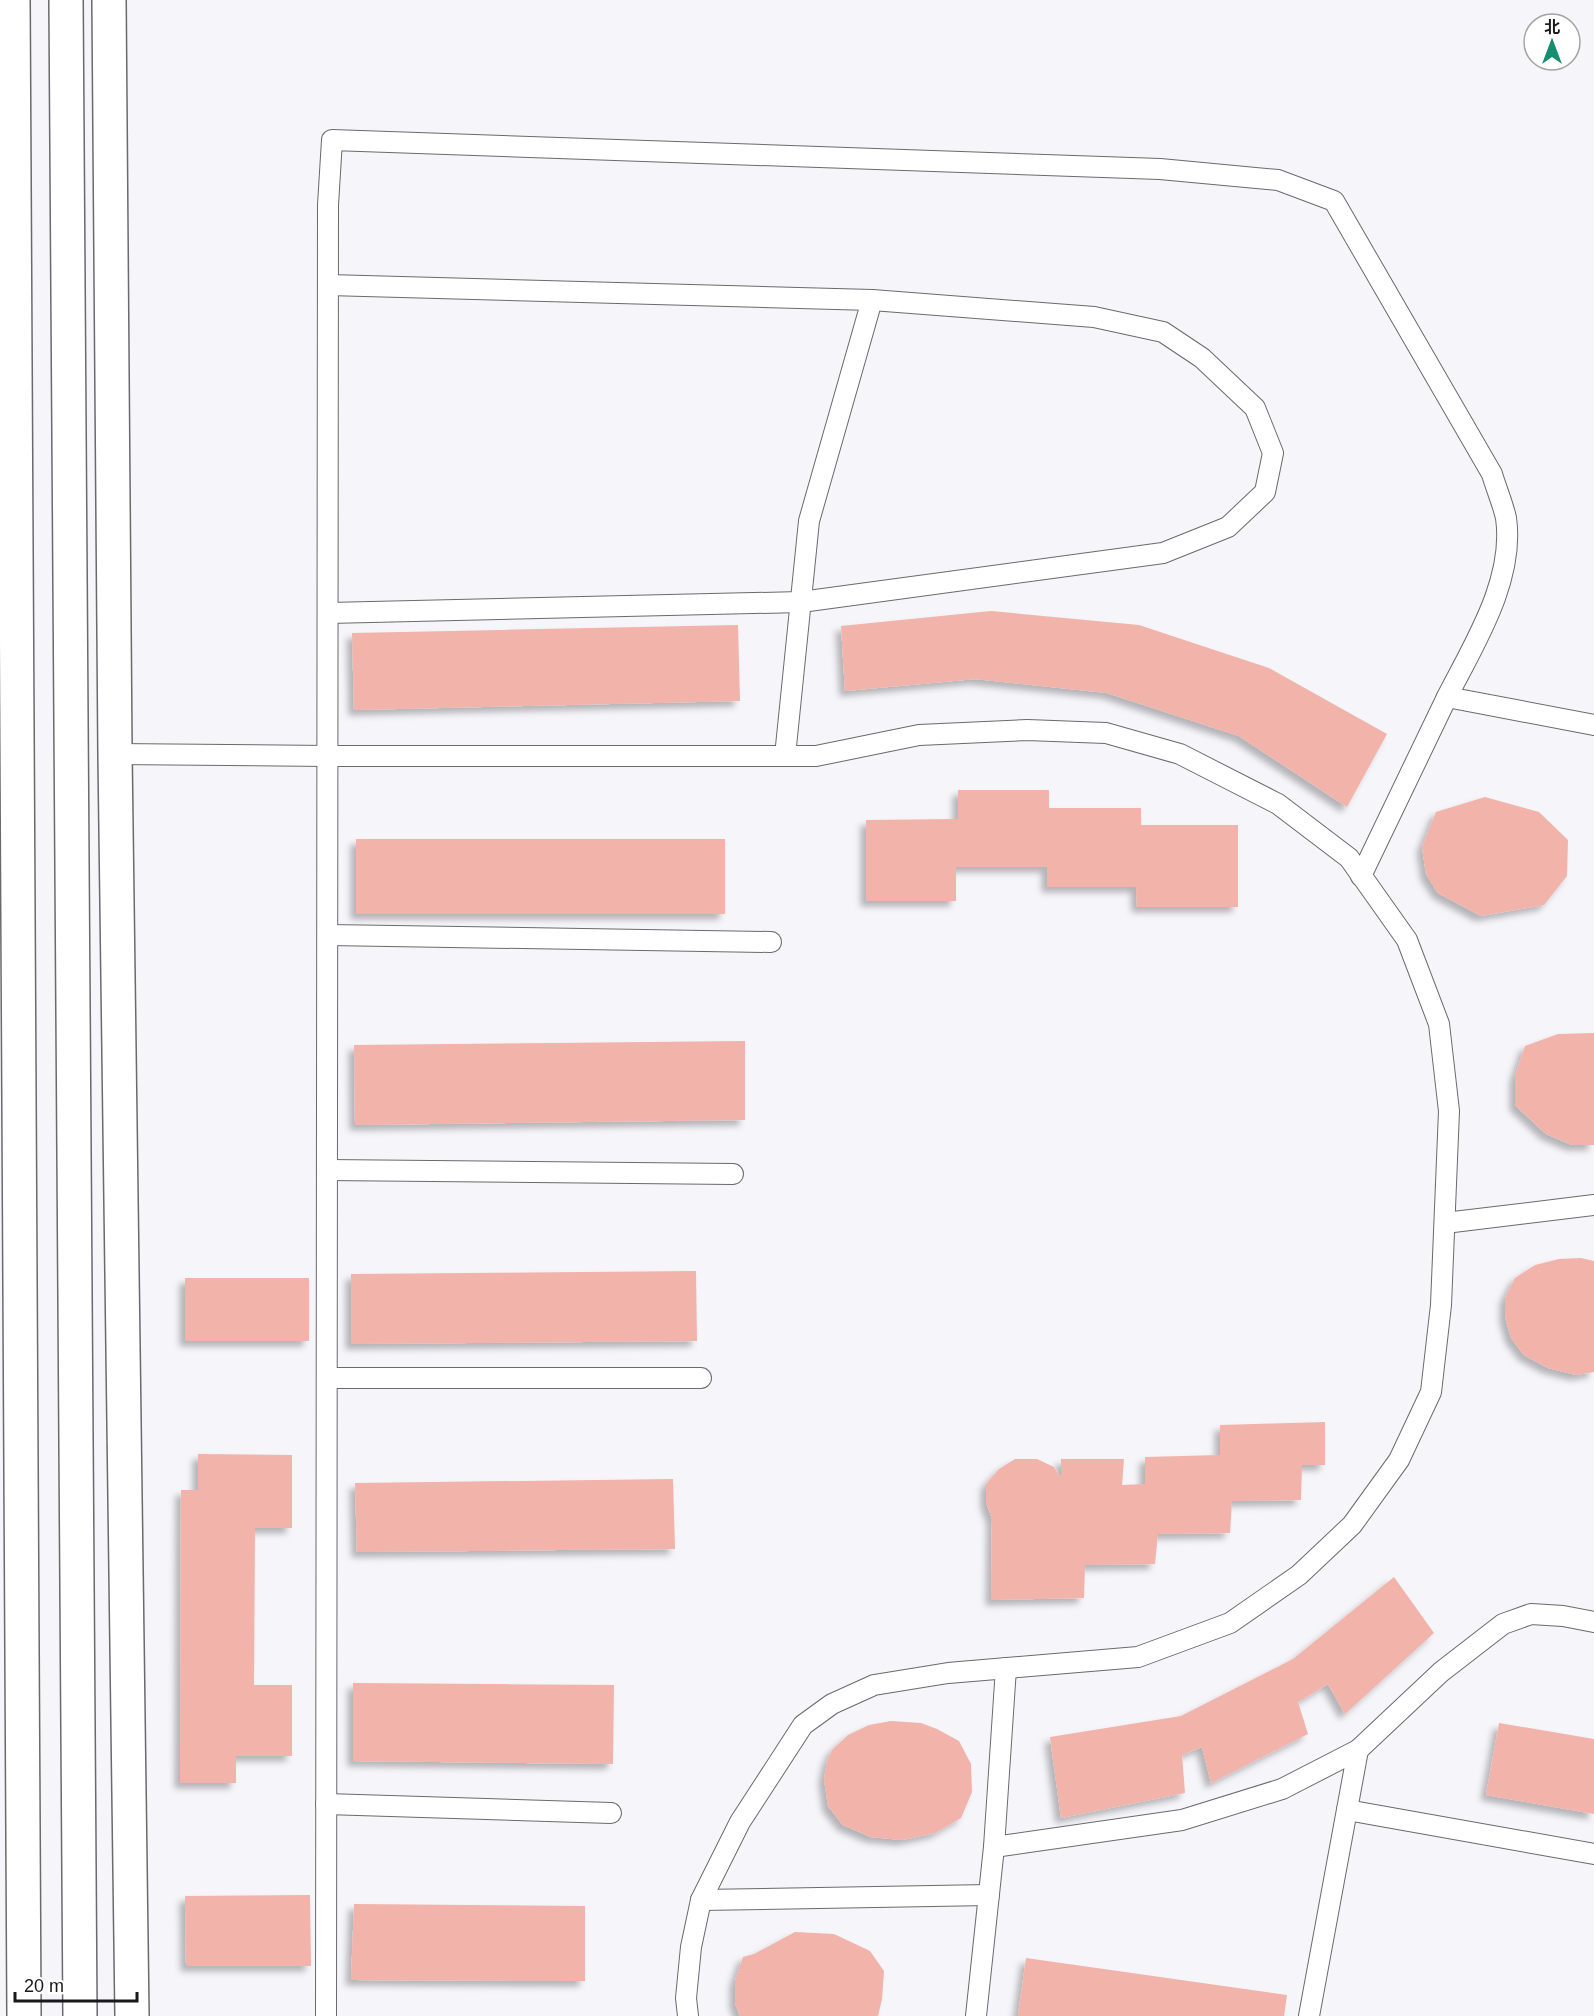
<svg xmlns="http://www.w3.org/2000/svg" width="1594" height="2016" viewBox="0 0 1594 2016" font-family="Arial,'Noto Sans SC',sans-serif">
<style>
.building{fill:#f2b3aa;filter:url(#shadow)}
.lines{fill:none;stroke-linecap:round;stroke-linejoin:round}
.service-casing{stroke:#6a696e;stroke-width:22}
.minor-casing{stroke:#6a696e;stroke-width:36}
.tertiary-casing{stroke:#6a696e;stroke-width:36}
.service{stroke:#fff;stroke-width:20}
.minor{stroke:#fff;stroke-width:33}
.tertiary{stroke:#fff;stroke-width:33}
</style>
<defs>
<filter id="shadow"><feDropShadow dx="-5.5" dy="5.5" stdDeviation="3" flood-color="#0004"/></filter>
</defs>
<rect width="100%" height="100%" fill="#f6f5fa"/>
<g class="building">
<path d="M991,611L1139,625L1269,668L1387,734L1347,807L1239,736L1107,693L975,679L845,691L841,626Z"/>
<path d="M738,625L740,701L354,710L352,633Z"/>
<path d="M958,790H1049V808H1141V825H1238V907H1137L1136,887H1047V867H956V901H866V820L958,819Z"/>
<path d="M1485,797L1539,812L1568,840L1567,876L1544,905L1481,916L1438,893L1426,874L1422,847L1436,812Z"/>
<rect x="356" y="839" width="369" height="75"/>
<path d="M1594,1033V1145H1572L1546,1134L1515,1105V1076L1525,1046L1558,1034Z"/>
<path d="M745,1041V1120L355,1125L354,1045Z"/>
<path d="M1581,1258L1594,1261V1372L1576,1375L1548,1368L1524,1355L1511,1338L1505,1317V1298L1515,1278L1535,1265L1559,1259Z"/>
<path d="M696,1271L697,1341L351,1344V1274Z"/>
<rect x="185" y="1278" width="124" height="63"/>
<path d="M1325,1422V1465H1302L1301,1500L1232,1501L1230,1533L1158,1534L1155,1564L1085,1565L1084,1598L991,1600L992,1519L986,1502V1484L999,1469L1015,1459H1037L1054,1467L1061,1478V1459H1124L1122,1485L1145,1484V1457L1220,1455V1425Z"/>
<path d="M198,1454L292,1455V1528H255L254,1685H292V1756H236V1783H180L181,1490H198Z"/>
<path d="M673,1479L675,1549L357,1552L355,1483Z"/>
<path d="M1394,1577L1434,1633L1345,1714L1328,1684L1298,1702L1308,1734L1211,1783L1202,1747L1182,1755L1185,1793L1061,1818L1050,1737L1181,1716L1293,1659Z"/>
<path d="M353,1683L614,1685L613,1764L353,1761Z"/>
<path d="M891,1721L921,1723L937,1729L959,1741L971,1764L972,1792L961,1818L935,1833L902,1840L871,1837L843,1825L828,1806L824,1779L827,1762L832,1750L848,1735L869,1725Z"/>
<path d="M1499,1723L1594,1739V1814L1486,1795Z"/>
<path d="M310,1895L311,1966H186L185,1896Z"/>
<path d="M354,1904L585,1906V1981L351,1980Z"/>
<path d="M795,1932L834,1934L870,1951L884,1971L882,1999L878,2016H740L735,2003V1981L743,1957L754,1954Z"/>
<path d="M1026,1958L1287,1995L1284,2016H1018Z"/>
</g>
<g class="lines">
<g class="service-casing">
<g id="service">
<path d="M328,285L872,300L809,521L785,756"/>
<path d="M328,613L801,602L1163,553L1228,527L1265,492L1273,453L1255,408L1202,358L1163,332L1094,317L872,300"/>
<path d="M115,754L328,756H816L919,735L1027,730L1106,733L1180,754L1278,804L1349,858L1407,940L1439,1024L1449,1111L1441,1305L1431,1392L1399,1460L1352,1525L1299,1575L1230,1623L1138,1657L948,1673L874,1685L832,1704L803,1725L740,1822L701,1900L691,1947L686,1998L688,2016"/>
<path d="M1361,876L1447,697L1594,725"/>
<path d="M328,935L771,942"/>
<path d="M327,1170L733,1174"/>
<path d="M1445,1223L1594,1205"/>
<path d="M327,1378H701"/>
<path d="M1006,1668L994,1847L1182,1820L1282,1789L1358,1750L1309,2016"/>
<path d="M1358,1750L1441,1672L1503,1624L1531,1614L1563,1616L1594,1622"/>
<path d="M326,1804L611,1813"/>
<path d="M1347,1810L1594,1854"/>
<path d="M701,1900L989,1895"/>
<path d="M326,2016L328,205L332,140L1160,169L1278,180L1334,201L1492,474C1496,488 1503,504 1506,518C1515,580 1474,644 1447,697"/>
<path d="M976,2016L994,1847"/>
</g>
</g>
<g class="minor-casing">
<path id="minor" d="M109,0L115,754L132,2016"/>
</g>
<g class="tertiary-casing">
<g id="tertiary">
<path d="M13,0L24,2016"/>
<path d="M66,0L80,2016"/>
</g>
</g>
<use href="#service" class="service"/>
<use href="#minor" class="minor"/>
<use href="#tertiary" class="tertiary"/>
</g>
<g transform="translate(1552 42)"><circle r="28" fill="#ffffff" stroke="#a3a3a3" stroke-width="1.5"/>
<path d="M0-4.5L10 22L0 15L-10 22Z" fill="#178d6f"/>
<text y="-9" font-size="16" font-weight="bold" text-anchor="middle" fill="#19181a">北</text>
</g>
<path d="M15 1992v9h122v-9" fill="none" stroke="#19181a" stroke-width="3"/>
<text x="24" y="1992" font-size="18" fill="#19181a" stroke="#ffffff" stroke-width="4.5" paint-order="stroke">20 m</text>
</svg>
